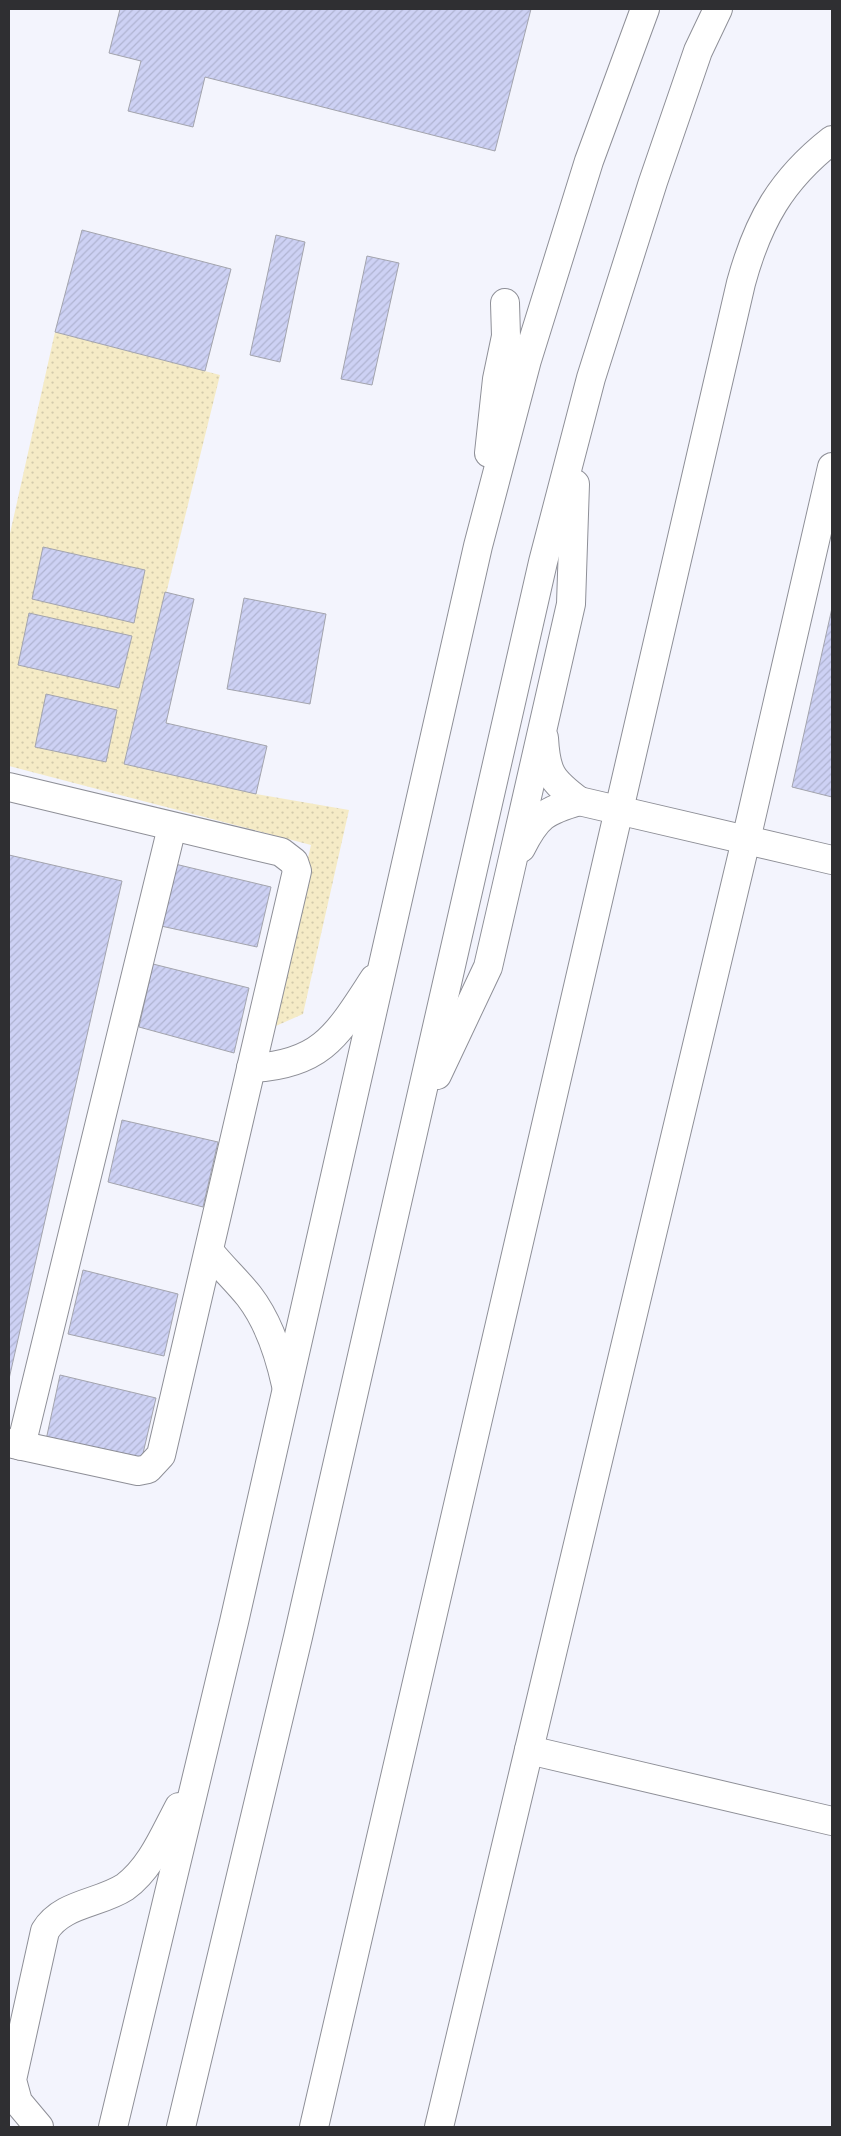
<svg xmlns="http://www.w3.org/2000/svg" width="841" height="2136" viewBox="0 0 841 2136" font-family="'Titillium Web',sans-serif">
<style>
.sand{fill:url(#sand-dots)}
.building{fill:url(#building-hatch);stroke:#a3a4ad}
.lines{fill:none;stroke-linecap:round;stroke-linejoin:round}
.minor-casing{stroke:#8e8f97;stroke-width:30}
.minor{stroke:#fff;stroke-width:28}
</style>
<defs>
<pattern id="sand-dots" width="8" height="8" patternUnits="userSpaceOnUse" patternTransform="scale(1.25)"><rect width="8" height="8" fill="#f5ebc6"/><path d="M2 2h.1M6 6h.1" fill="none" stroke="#d2caab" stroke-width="1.8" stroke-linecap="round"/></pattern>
<pattern id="building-hatch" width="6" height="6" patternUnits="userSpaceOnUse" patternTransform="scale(1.25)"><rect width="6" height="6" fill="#cdd1f4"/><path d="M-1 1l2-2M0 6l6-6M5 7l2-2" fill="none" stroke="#b0b4d2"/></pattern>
</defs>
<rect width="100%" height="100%" fill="#f3f4fd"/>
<path class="sand" d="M55,332L220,375L124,764L256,794L349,810L303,1014L269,1029L311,845L9,766V538Z"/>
<g class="building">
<path d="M120,9H531L495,151L205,77L193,127L128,111L141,61L109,53Z"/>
<path d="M82,230L231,269L205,371L55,332Z"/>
<path d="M276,235L305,242L280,362L250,355Z"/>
<path d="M367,256L399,263L372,385L341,379Z"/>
<path d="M43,547L145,570L134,623L32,599Z"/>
<path d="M165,592L194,599L166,723L267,746L256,794L124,764Z"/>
<path d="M244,598L326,614L310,704L227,689Z"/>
<path d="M832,608V797L792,787Z"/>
<path d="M29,613L132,636L119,688L18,665Z"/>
<path d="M46,694L117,710L106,762L35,747Z"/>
<path d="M9,855L122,881L9,1379Z"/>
<path d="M175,864L271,887L257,947L161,926Z"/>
<path d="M153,964L249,988L234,1053L139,1027Z"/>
<path d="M122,1120L218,1142L203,1207L108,1182Z"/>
<path d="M83,1270L178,1294L164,1356L68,1334Z"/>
<path d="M60,1375L156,1398L141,1462L46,1440Z"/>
</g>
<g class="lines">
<g class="minor-casing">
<g id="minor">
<path d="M489,453L497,379L506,336L505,303"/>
<path d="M9,787L281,852L294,862L297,871L161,1455L148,1469L138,1471L9,1443"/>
<path d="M579,801L832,860"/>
<path d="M521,848C537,816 545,811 579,801C551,780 546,773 544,738"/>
<path d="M251,1068C322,1065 338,1034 374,979"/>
<path d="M437,1075L488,967L511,867L571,604L575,484"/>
<path d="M210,1252C222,1267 237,1281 249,1296C269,1322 279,1353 286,1385"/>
<path d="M21,1446L172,827"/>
<path d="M529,1750L832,1821"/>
<path d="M39,2127L18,2102L12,2080L45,1931C62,1903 99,1904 125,1887C151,1868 164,1835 179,1807"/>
<path d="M113,2127L234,1622L478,546L527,360L589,161L645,9"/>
<path d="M181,2127L298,1637L543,562L591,378L653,182L698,51L718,9"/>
<path d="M314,2127L741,283C758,221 781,180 832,140"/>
<path d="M439,2127L746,840L832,467"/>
</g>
</g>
<use href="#minor" class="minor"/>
</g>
<rect width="841" height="2136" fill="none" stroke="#2f2f32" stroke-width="20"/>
</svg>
